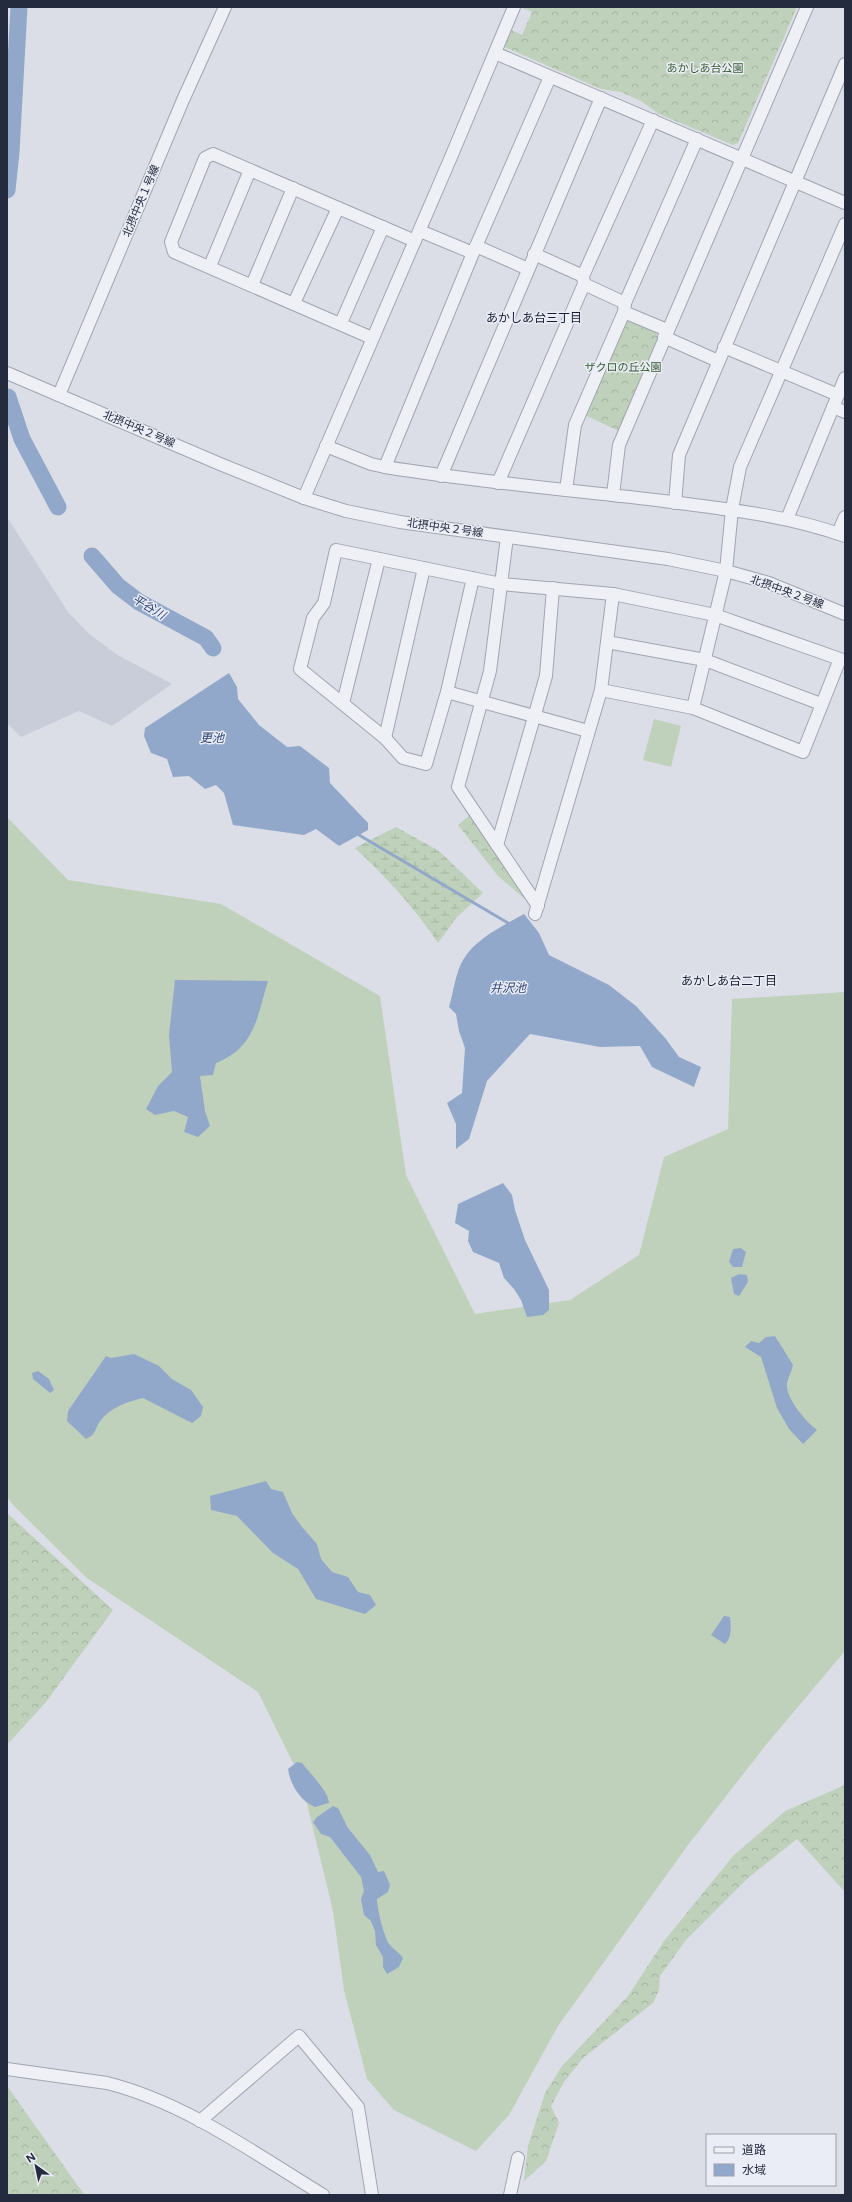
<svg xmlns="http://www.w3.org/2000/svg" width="852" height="2202" viewBox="0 0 852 2202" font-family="Figtree,'Noto Sans JP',sans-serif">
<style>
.built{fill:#c9cdd9}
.grass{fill:#bfd1bb}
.forest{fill:url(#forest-crowns)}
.wetland{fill:url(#wetland-marsh)}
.water{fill:#92a8ca}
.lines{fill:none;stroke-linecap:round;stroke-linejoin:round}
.stream{stroke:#92a8ca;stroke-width:3}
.river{stroke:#92a8ca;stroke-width:17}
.minor-casing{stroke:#a0a5b1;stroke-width:14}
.minor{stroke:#eef0f5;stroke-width:12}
.labels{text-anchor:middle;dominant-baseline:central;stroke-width:3;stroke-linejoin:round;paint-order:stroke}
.park-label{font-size:11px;fill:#345a30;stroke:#eaedf5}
.street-label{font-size:11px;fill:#242b3e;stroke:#eaedf5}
.neighbourhood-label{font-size:12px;fill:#171c2e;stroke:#eaedf5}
.water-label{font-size:12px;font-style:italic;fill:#2c4574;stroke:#eaedf5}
</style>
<defs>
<pattern id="forest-crowns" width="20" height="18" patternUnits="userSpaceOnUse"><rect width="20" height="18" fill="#bfd1bb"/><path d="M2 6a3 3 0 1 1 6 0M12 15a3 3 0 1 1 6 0" fill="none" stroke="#a4b4a2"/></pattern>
<pattern id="wetland-marsh" width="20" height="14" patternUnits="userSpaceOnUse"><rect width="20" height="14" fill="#bfd1bb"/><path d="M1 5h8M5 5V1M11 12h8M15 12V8" fill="none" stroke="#a4b4a2"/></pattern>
</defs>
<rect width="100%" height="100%" fill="#dbdee7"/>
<path class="built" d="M7,517L68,612L88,633L116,654L172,684L112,726L79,711L21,737L7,723Z"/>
<g class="grass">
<path d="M654,719L681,726L671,767L643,760Z"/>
<path d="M7,817L68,880L221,904L380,996L406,1175L475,1314L570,1300L639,1255L664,1157L728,1129L732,999L845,992V1651L765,1746L688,1845L558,2026L509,2115L476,2151L394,2110L367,2079L344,1990L333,1911L301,1779L258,1692L87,1578L14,1506L7,1497Z"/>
</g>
<g class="forest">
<path d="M520,7H797L738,143L733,145L659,114L641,101L621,92L601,89L502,46L509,29L522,35L532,12Z"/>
<path d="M628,318L656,331L658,341L619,431L580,413Z"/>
<path d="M471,814L532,905L498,876L458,825Z"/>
<path d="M7,1513L113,1610L46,1702L7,1745Z"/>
<path d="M845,1785V1892L797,1839L749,1877L686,1940L660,1976L659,1990L653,2003L583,2058L564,2082L551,2106L559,2123L546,2161L524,2181L528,2146L545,2093L562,2066L628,1996L664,1941L733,1856L785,1811Z"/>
<path d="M7,2086L83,2193V2195H7Z"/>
</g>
<path class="wetland" d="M396,827L439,851L483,893L456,918L438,943C414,907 386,877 355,848Z"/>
<g class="water">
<path d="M229,673L237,687L238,699L259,725L287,747L300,746L329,768L330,783L368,823V830L339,846L316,829L304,835L233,825L224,793L216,785L205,789L189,776L173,777L167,759L151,753L144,736L145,728Z"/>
<path d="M524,914L539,933L549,955L609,985L636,1006L666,1039L679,1057L701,1067L694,1087L652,1067L640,1046L600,1047L530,1034L487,1081L469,1139L456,1149V1124L447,1103L462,1093L465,1048L459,1031L456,1014L449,1007C453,994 456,971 463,960C476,938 503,926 524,914Z"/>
<path d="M175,980L268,981C257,1017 255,1048 216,1063L213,1075L200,1076L205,1111L210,1126L198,1137L184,1132L188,1117L174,1111L155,1115L146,1109L158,1086L172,1072L169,1035Z"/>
<path d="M503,1183L512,1195L515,1210L525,1240L549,1290V1310L543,1315L527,1317L521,1300L514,1289L504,1278L499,1263L473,1252L468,1241L469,1231L455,1223L458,1204Z"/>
<path d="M741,1248L746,1252L742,1267H733L729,1262L733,1249Z"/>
<path d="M739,1274L747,1275L748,1282L739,1296L734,1294L731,1278Z"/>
<path d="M775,1336L793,1365C792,1371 788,1377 787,1383C785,1398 806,1422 817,1430L803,1444L789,1429L777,1408L761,1357L745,1347L751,1341L759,1343L766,1337Z"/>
<path d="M134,1354L159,1366L172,1379L191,1390L203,1407L201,1416L192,1423L143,1398C127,1402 111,1407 101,1420C94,1429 97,1434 86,1439L67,1421L68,1411L106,1356L111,1358Z"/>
<path d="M38,1371L49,1379L54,1390L50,1393L33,1379L32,1373Z"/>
<path d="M266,1481L271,1489L283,1492L292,1513L302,1527L317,1544L321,1559L332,1572L348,1577L358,1592L370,1595L376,1605L365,1614L316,1599L298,1569L273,1553L237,1516L211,1510L210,1496Z"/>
<path d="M724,1616L730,1617C731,1626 732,1638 725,1644L711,1635Z"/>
<path d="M297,1762L302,1763C309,1772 329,1792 329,1803L315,1807C300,1801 290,1784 288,1769Z"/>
<path d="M333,1806L338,1808L348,1828L370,1855L378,1872L384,1871L390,1885L388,1892L377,1899C377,1908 384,1938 390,1945C394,1950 399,1952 403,1958L399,1967L387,1974L383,1967V1957L376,1945L375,1931L371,1921L364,1915L361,1899L364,1891L361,1877L330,1837L321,1834L313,1822L317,1817Z"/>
</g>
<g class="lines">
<path class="stream" d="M359,835L508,923"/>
<g class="river">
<path d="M7,190L11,152L19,7"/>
<path d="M8,397L22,439L58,507"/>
<path d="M92,556L118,586L139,602L206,638L213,648"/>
</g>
<g class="minor-casing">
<g id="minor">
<path d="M495,53L845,203"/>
<path d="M420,231L473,253"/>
<path d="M476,246L528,269"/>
<path d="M534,254L583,276"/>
<path d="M210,266L250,170"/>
<path d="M584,284L625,303"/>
<path d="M252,285L293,188"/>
<path d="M294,303L338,208"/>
<path d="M624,312L667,330"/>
<path d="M341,323L383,227"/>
<path d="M664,337L718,361"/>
<path d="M372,338L174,252L171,242L205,158L213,154L415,241"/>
<path d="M724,347L838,395"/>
<path d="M7,373L220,464L304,498L346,511L400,522L668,559L726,571L769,583L845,614"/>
<path d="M59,395L183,100L225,7"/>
<path d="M833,407L845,412"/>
<path d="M326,446L371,464L385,467C478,482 571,490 664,501C726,509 786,515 845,536"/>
<path d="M385,467L473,253L550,77"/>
<path d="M441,476L601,98"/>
<path d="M498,483L584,284L583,276L653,120"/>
<path d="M566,490L575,425L624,312L625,303L697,139"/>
<path d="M613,495L619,445L807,7"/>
<path d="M304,498L451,157L514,7"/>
<path d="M675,503L679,455L845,64"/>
<path d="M787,519L845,378"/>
<path d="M838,533L845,517"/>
<path d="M507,537L490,671L458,787L538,906"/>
<path d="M473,578L447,692L426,764L403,758L385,738L300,669L313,618L324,603L336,550L501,584L613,594L715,615L840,659L803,752L693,708L601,690"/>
<path d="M607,642L705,660L821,704"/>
<path d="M447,692L588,731"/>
<path d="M343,703L379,559"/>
<path d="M693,708L726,571L732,509L740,467L845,224"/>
<path d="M385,738L424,568"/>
<path d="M497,845L546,676L553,588"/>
<path d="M535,914L601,690L613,594"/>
<path d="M7,2069L107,2083C186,2103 254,2153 323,2195"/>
<path d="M200,2121L299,2036L358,2107L372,2195"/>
<path d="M510,2195L518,2158"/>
</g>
</g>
<use href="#minor" class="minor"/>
</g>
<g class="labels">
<g class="park-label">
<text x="705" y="68">あかしあ台公園</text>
<text x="623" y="367">ザクロの丘公園</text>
</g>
<g class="street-label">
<text transform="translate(141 201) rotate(-67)">北摂中央１号線</text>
<text transform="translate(139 429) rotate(23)">北摂中央２号線</text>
<text transform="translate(445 528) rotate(8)">北摂中央２号線</text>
<text transform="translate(787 592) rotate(20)">北摂中央２号線</text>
</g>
<g class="neighbourhood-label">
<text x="534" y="318">あかしあ台三丁目</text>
<text x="729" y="981">あかしあ台二丁目</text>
</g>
<g class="water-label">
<text transform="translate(149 607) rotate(31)">平谷川</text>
<text x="212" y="738">更池</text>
<text x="508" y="988">井沢池</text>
</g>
</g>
<rect width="852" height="2202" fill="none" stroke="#242b3e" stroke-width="16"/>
<rect x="706" y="2134" width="130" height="52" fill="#eaedf5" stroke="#9b9fac"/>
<rect x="714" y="2147" width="20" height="6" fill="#eef0f5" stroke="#9b9fac"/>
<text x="742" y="2154" font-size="12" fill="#242b3e">道路</text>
<rect x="714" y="2164" width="20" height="12" fill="#92a8ca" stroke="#9b9fac"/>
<text x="742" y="2174" font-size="12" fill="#242b3e">水域</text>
<g transform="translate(36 2166) rotate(327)" stroke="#eaedf5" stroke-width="3" paint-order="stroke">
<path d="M0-3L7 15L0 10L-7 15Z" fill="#242b3e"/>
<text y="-6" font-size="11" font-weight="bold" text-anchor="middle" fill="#242b3e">N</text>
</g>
</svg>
